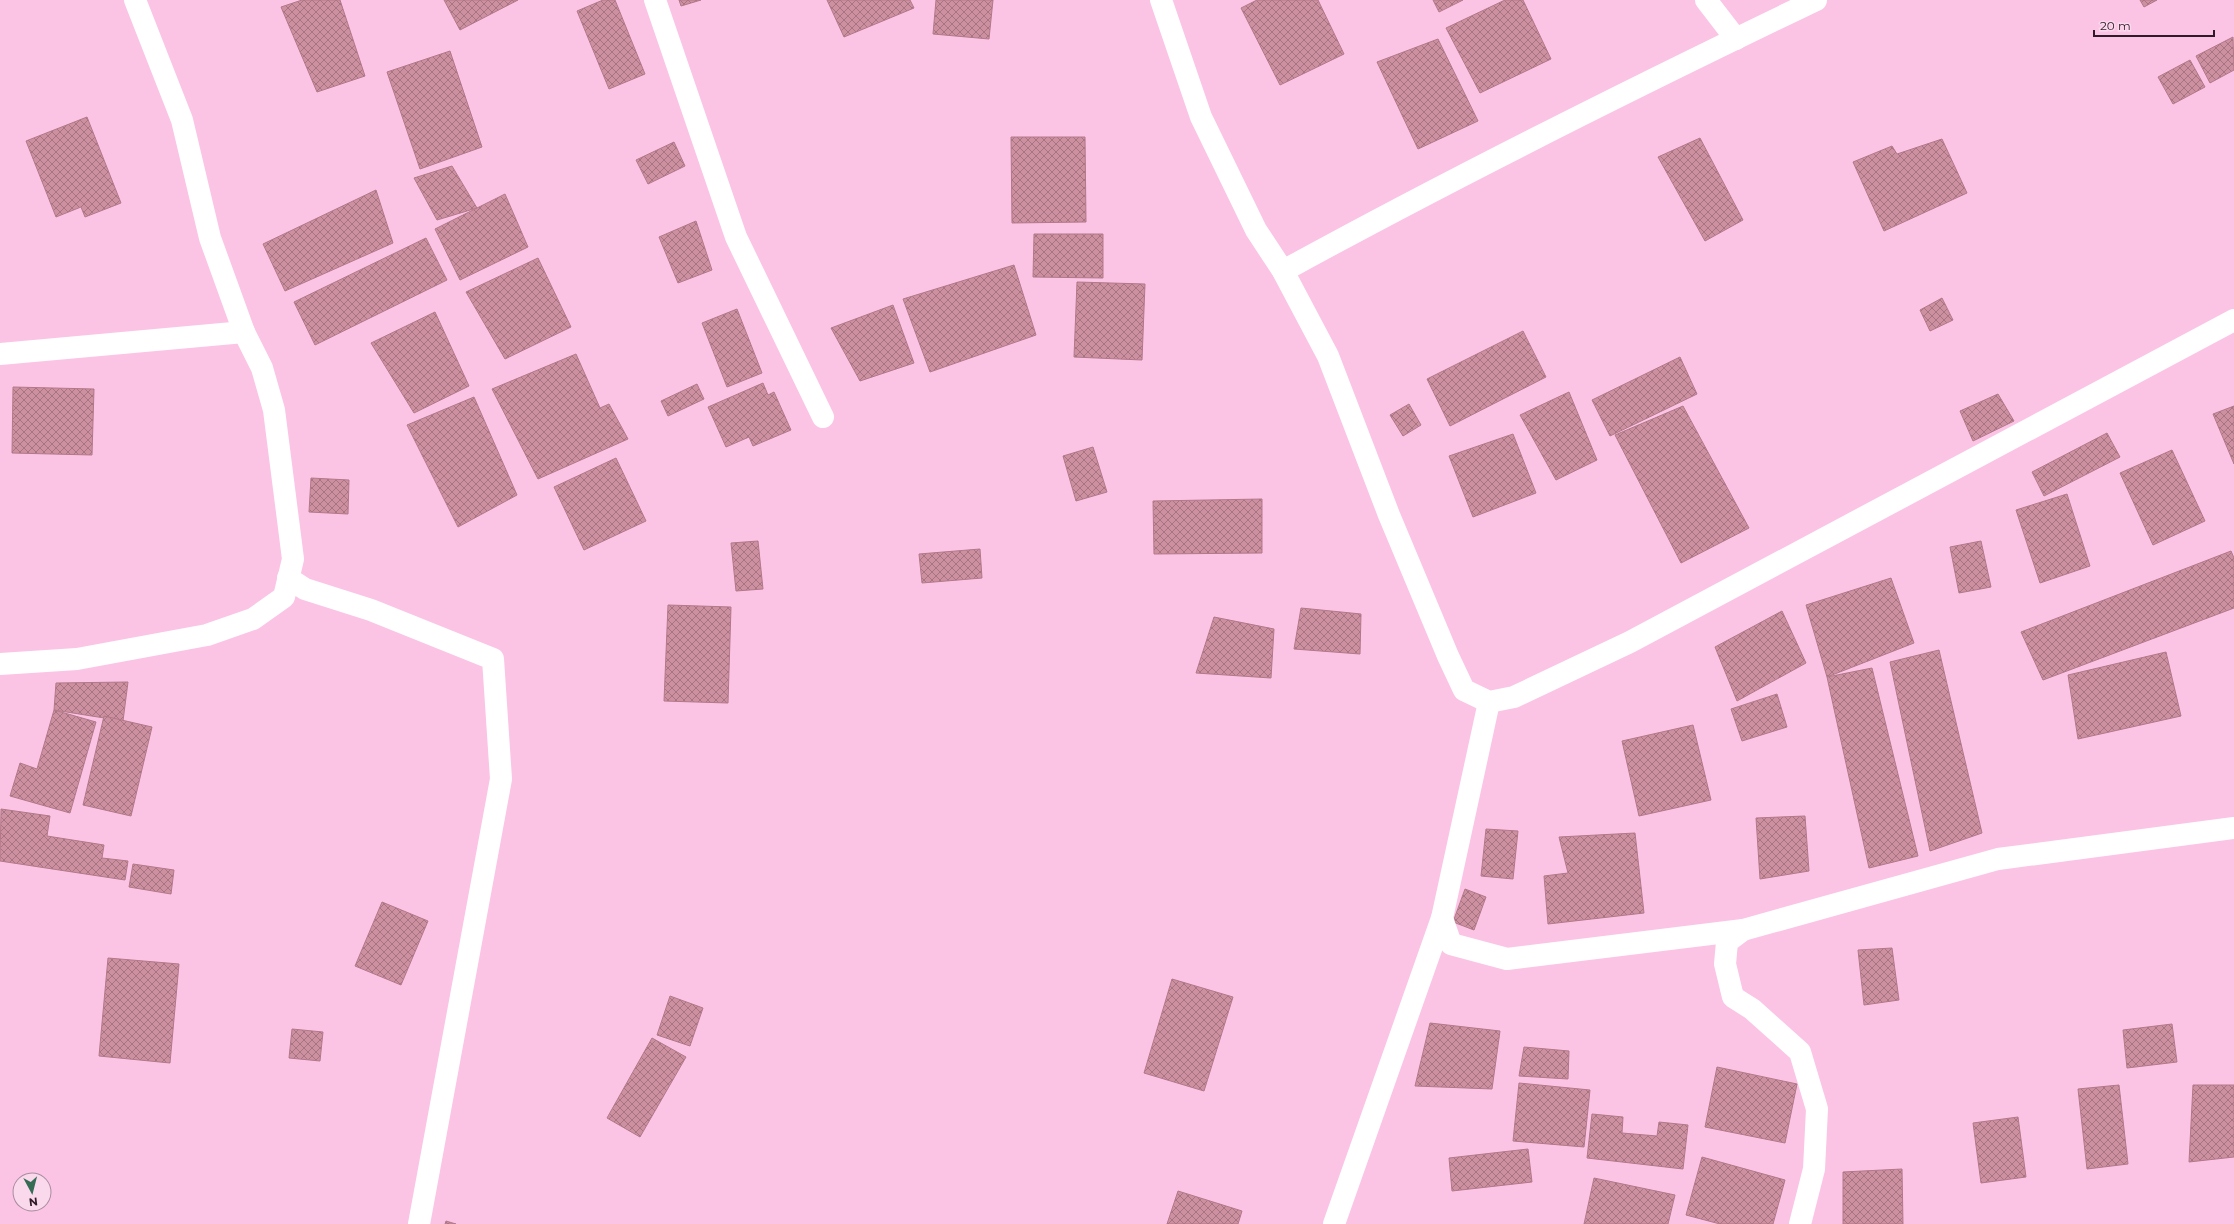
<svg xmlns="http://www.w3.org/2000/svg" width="2234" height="1224" viewBox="0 0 2234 1224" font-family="Montserrat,sans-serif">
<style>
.building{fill:url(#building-cross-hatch);stroke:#b37888}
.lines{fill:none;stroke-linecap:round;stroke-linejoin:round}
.minor{stroke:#fff;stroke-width:22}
</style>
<defs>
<pattern id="building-cross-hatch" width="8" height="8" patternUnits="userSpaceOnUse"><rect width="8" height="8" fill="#cd90a0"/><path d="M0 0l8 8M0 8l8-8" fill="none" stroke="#a77582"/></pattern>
</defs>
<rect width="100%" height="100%" fill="#fbc4e5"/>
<g class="building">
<path d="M302,0H340L365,76L317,92L281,7Z"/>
<path d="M444,0H518L460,30Z"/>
<path d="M603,0H615L645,74L609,89L577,11Z"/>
<path d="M679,0H701L681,6Z"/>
<path d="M827,0H910L914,8L844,37Z"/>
<path d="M936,0H993L989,39L933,34Z"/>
<path d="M1257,0H1318L1344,54L1280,85L1241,8Z"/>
<path d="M1433,0H1463L1439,12Z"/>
<path d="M1505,0H1523L1551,59L1480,93L1446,28Z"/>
<path d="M2140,0H2157L2144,7Z"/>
<path d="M2233,37L2234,70L2210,83L2196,56Z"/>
<path d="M1438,39L1478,121L1418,149L1377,62Z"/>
<path d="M450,51L482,147L420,169L387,72Z"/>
<path d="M2190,60L2205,87L2173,104L2158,77Z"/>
<path d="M87,117L121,203L85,217L81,207L56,217L26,141Z"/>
<path d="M1011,137H1085L1086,222L1012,223Z"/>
<path d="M1700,138L1743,220L1705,241L1658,157Z"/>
<path d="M1942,139L1967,193L1884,231L1853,162L1892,146L1897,154Z"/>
<path d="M674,142L685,166L648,184L636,160Z"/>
<path d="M452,166L477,208L437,220L414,178Z"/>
<path d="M376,190L393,243L285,291L263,244Z"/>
<path d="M505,194L528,247L460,280L435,229Z"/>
<path d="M696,221L712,270L678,283L659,237Z"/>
<path d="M1034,234H1103V278L1033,277Z"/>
<path d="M426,238L447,280L315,345L294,302Z"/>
<path d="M538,258L571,327L505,359L466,292Z"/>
<path d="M1014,265L1036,335L930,372L903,299Z"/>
<path d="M1077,282L1145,284L1142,360L1074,357Z"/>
<path d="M1942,298L1953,320L1930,331L1920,310Z"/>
<path d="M893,305L914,363L860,381L831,328Z"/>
<path d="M737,309L762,373L727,387L702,323Z"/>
<path d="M435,312L469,386L414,413L371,343Z"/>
<path d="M1523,331L1546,377L1450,426L1427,379Z"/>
<path d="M576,354L600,408L609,404L628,439L538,479L492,389Z"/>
<path d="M1680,357L1697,394L1610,436L1592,400Z"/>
<path d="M763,383L768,395L774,392L791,430L753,446L749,437L726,447L708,407Z"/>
<path d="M697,384L704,399L668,416L661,401Z"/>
<path d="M13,387L94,389L92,455L12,453Z"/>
<path d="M1569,392L1597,460L1556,480L1520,415Z"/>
<path d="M1998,394L2014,421L1973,441L1960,411Z"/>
<path d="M474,397L517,495L458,527L407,425Z"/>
<path d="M1409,404L1421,425L1403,436L1390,415Z"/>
<path d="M1683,406L1749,528L1681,563L1615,435Z"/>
<path d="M2234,406V464L2213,414Z"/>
<path d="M2107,433L2120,457L2044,496L2032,472Z"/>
<path d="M1513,434L1536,493L1473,517L1449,456Z"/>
<path d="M1093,447L1107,492L1076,501L1063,456Z"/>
<path d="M2172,450L2205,521L2153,545L2120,473Z"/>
<path d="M616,458L646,521L584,550L554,487Z"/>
<path d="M311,478L349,480L348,514L309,512Z"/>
<path d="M2067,494L2090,566L2040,583L2016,510Z"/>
<path d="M1262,499V553L1154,554L1153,501Z"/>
<path d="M758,541L763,589L736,591L731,543Z"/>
<path d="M1981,541L1991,587L1959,593L1950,547Z"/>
<path d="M980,549L982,578L922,583L919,554Z"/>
<path d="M2231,551L2234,558V608L2043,680L2021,632Z"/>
<path d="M1891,578L1914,643L1827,677L1806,605Z"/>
<path d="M668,605L731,607L728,703L664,701Z"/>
<path d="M1301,608L1361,614L1360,654L1294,649Z"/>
<path d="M1782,611L1806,663L1737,701L1715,647Z"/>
<path d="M1214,617L1274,629L1271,678L1196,673Z"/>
<path d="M1939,650L1982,833L1930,851L1890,662Z"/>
<path d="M2166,652L2181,716L2078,739L2068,675Z"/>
<path d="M1872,668L1918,856L1869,868L1827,677Z"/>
<path d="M128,682L123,721L54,710L56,683Z"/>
<path d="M1777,694L1787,727L1742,741L1731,709Z"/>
<path d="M54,710L96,722L70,813L10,796L20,763L37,769Z"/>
<path d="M104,716L152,727L131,816L83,805Z"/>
<path d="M1693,725L1711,800L1639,816L1622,741Z"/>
<path d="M1,809L50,816L47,836L104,845L102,858L128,861L125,880L0,861Z"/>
<path d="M1805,816L1809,871L1760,879L1756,818Z"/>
<path d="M1486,829L1518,831L1513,879L1481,876Z"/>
<path d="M1635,833L1644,913L1548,924L1544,876L1568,873L1559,837Z"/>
<path d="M133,864L174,870L171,894L129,887Z"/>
<path d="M1465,889L1486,897L1474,930L1453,922Z"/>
<path d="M382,902L428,921L401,985L355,966Z"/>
<path d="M1892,948L1899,1000L1864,1005L1858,950Z"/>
<path d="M108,958L179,964L170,1063L99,1056Z"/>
<path d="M1172,979L1233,997L1204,1091L1144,1073Z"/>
<path d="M670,996L703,1008L690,1046L657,1035Z"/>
<path d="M1430,1023L1500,1031L1492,1089L1415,1086Z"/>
<path d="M2172,1024L2177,1062L2127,1068L2123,1030Z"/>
<path d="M292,1029L323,1032L320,1061L289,1058Z"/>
<path d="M652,1038L686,1057L640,1137L607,1118Z"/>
<path d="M1524,1047L1569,1051L1568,1079L1519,1076Z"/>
<path d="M1717,1067L1797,1084L1785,1143L1705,1127Z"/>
<path d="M1519,1083L1590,1090L1584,1147L1513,1141Z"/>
<path d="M2119,1085L2128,1164L2087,1169L2078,1089Z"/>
<path d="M2193,1085H2234V1157L2189,1162Z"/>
<path d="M1592,1114L1623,1117L1622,1133L1657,1136L1659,1122L1688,1125L1683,1169L1587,1158Z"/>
<path d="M2018,1117L2026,1177L1981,1183L1973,1123Z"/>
<path d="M1528,1149L1532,1182L1452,1191L1449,1158Z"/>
<path d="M1702,1157L1785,1180L1773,1224H1720L1686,1215Z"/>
<path d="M1902,1169L1903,1224H1843V1172Z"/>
<path d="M1594,1178L1675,1195L1668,1224H1584Z"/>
<path d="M1178,1191L1242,1211L1238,1224H1167Z"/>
<path d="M446,1221L456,1224H445Z"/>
</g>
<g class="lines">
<g class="minor">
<path d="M655,0L736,237L823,417"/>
<path d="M1161,0L1201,117L1256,230L1283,271L1328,356L1389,515L1448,656L1464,690L1489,702L1514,697L1630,642L2234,320"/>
<path d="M1706,0L1736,39"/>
<path d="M1283,271C1458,175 1637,86 1816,0"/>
<path d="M0,354L244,332"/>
<path d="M288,578L305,589L371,610L493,659L501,779L419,1224"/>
<path d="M0,664L77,659L207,635L253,619L284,597L293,559L274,410L262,368L244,332L210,238L182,120L135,0"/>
<path d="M1489,702L1442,918L1451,944L1507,959L1743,930"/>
<path d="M1334,1224L1442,918"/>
<path d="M1800,1224L1814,1169L1817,1109L1800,1052L1752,1009L1733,997L1725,964L1727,942L1743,930L1998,859L2234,828"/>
</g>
</g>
<g transform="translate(32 1192) rotate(173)"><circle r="19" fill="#fbd9ed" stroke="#a98d9e"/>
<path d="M0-3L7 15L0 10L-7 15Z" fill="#356c53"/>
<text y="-6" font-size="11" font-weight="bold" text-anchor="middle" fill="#2f1b27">N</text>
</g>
<path d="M2094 30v6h120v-6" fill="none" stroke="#2f1b27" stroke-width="2"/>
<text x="2100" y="30" font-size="12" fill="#2f1b27" stroke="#fbd9ed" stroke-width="3" paint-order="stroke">20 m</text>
</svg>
